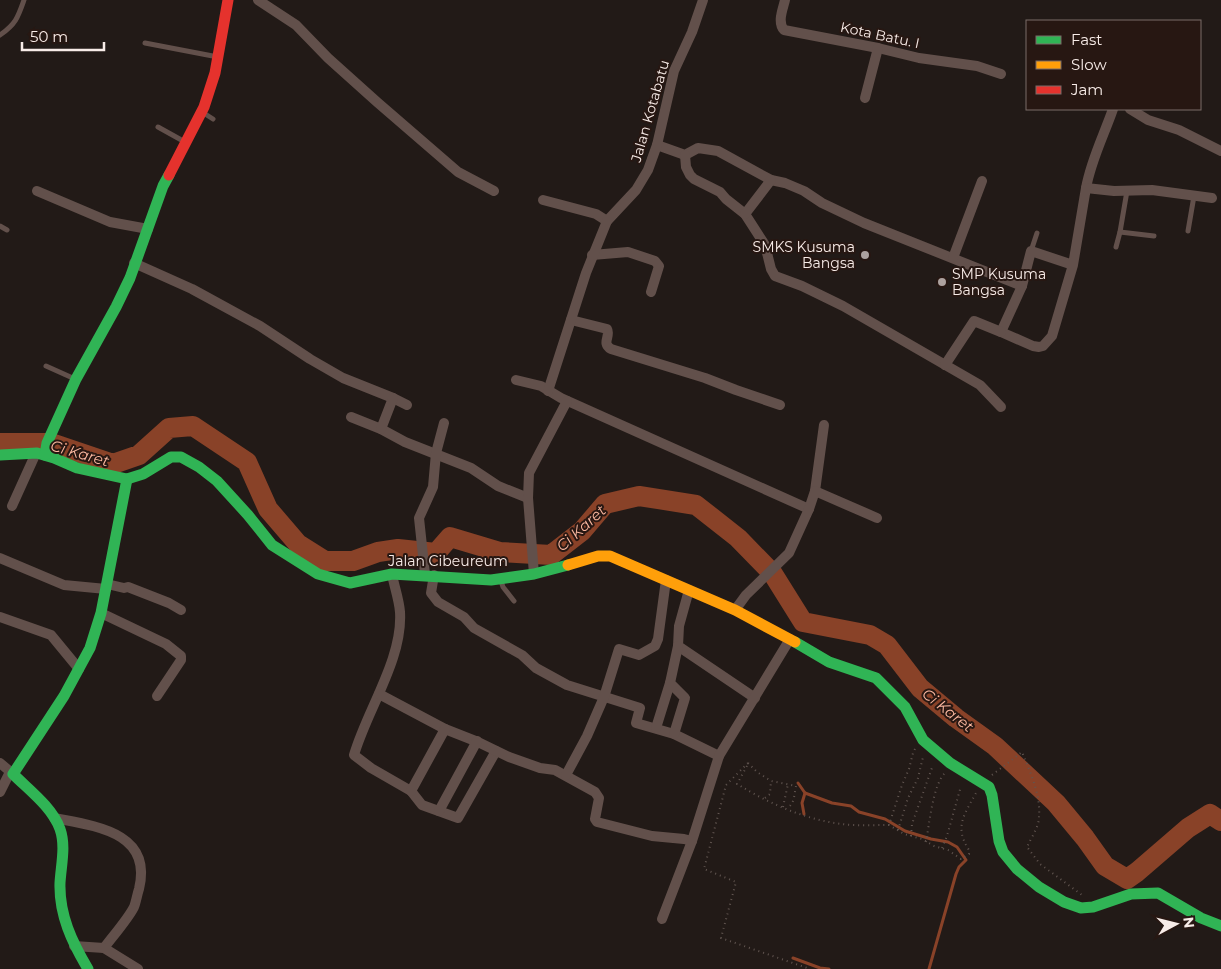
<svg xmlns="http://www.w3.org/2000/svg" width="1221" height="969" viewBox="0 0 1221 969" font-family="Montserrat,sans-serif">
<style>
.lines{fill:none;stroke-linecap:round;stroke-linejoin:round}
.stream{stroke:#894228;stroke-width:3}
.river{stroke:#894228;stroke-width:20}
.path{stroke:#615550;stroke-width:2;stroke-dasharray:1 4;stroke-linecap:butt}
.lane{stroke:#62504b;stroke-width:5}
.street{stroke:#62504b;stroke-width:10}
.fast{stroke:#30b455;stroke-width:11}
.slow{stroke:#ff9f0a;stroke-width:11}
.jam{stroke:#e5322d;stroke-width:11}
.poi-dot{fill:#ada29f;stroke:#271712;stroke-width:2}
.labels{text-anchor:middle;dominant-baseline:central;stroke-width:4;stroke-linejoin:round;paint-order:stroke}
.street-label{font-size:14px;fill:#f8ece8;stroke:#271712}
.poi-label{font-size:14px;fill:#f8ece8;stroke:#271712;text-anchor:end}
.water-label{font-size:15px;font-style:italic;fill:#fbb8a0;stroke:#271712}
</style>
<rect width="100%" height="100%" fill="#221a17"/>
<g class="lines">
<g class="stream">
<path d="M798,783L805,793L802,803L804,814"/>
<path d="M805,793L832,803L851,806L859,812L885,819L905,831L931,839L948,842L957,847L966,860L959,867L956,874L929,969"/>
<path d="M793,958L820,968L829,969"/>
</g>
<path class="river" d="M0,443H51L113,464L139,455L169,428L193,426L247,462L268,509L298,544L325,561H353L378,552L398,549L436,553L450,537L500,552L551,555L582,531L605,504L639,496L696,505L738,538L773,574L803,622L870,635L887,645L920,688L956,718L995,746L1056,803L1085,838L1105,866L1127,879L1137,872L1188,828L1210,814L1221,821"/>
<g class="path">
<path d="M915,749L913,753L909,769L902,785L889,825L904,834L922,839L934,846L948,850L961,859L969,854V850C954,827 964,815 976,793"/>
<path d="M748,763L726,785L704,869L736,882L721,938L810,969"/>
<path d="M748,763L757,772L771,781L796,786C794,794 795,804 787,808"/>
<path d="M747,766L737,784C768,803 806,820 842,824C857,826 874,825 889,825"/>
<path d="M992,775L1022,752C1030,772 1041,795 1039,817C1039,827 1031,838 1027,847L1040,864L1082,895"/>
<path d="M765,798L770,794L771,781"/>
<path d="M783,807L788,784"/>
<path d="M898,830L908,798L918,778L923,757"/>
<path d="M911,836L912,824L933,765"/>
<path d="M926,842C929,826 933,784 945,773"/>
<path d="M942,848L947,836L961,786"/>
</g>
<g class="lane">
<path d="M0,35C16,24 18,17 24,0"/>
<path d="M145,43L218,57"/>
<path d="M202,112L213,119"/>
<path d="M158,127L185,142"/>
<path d="M0,226L7,230"/>
<path d="M1188,231L1194,196"/>
<path d="M1120,232L1154,236"/>
<path d="M1116,247L1120,232L1127,191"/>
<path d="M1031,251L1037,233"/>
<path d="M46,366L75,379"/>
<path d="M501,581L503,587L514,601"/>
</g>
<g class="street">
<path d="M258,0L296,25L328,58L377,102L458,172L494,191"/>
<path d="M785,0C783,9 777,22 784,30L878,48L919,58L977,66L1001,74"/>
<path d="M865,98L878,48"/>
<path d="M1130,109L1148,120L1179,130L1221,151"/>
<path d="M657,145L685,155L698,148L718,151L771,180L785,183L804,191L822,203L864,223L1022,286"/>
<path d="M685,155L686,167L690,175L694,179L720,192L726,199L745,214L765,245L771,269L775,276L802,286L843,306L980,385L1001,407"/>
<path d="M1086,188C1091,160 1104,135 1113,109"/>
<path d="M37,191L110,222L148,229"/>
<path d="M543,200L596,214L607,221"/>
<path d="M745,214L771,180"/>
<path d="M592,255L628,252L655,261L659,266L651,292"/>
<path d="M953,258L982,181"/>
<path d="M134,263L192,289L260,326L310,359L343,378L393,398L407,405"/>
<path d="M1073,265L1031,251L1022,286L1001,332L1033,346L1039,347L1043,346L1052,336L1073,265L1086,188L1114,191L1152,190L1212,198"/>
<path d="M571,320L607,329C611,336 601,343 611,349L705,378L736,390L780,405"/>
<path d="M945,365L974,321L1001,332"/>
<path d="M516,380L541,386L561,398L809,509"/>
<path d="M548,391L586,273L607,221L636,190L648,170L657,145L674,71L692,32L703,0"/>
<path d="M351,417L381,429L405,442L471,468L498,486L528,498"/>
<path d="M381,429L393,398"/>
<path d="M815,491L824,425"/>
<path d="M12,506L36,453"/>
<path d="M0,558L64,585L106,589"/>
<path d="M392,574C394,586 399,599 400,612C403,659 367,710 354,755L371,768L411,791L422,805L458,818L496,751"/>
<path d="M425,574L419,518L433,487L436,453L444,423"/>
<path d="M534,574L528,498L529,473L567,401"/>
<path d="M434,575L431,593L438,602L464,617L474,628L522,655L536,668L567,685L640,708L636,723L674,734L719,756"/>
<path d="M107,584L124,588L128,587L169,603L181,610"/>
<path d="M689,590L679,626L678,646L755,698"/>
<path d="M735,610L746,595L789,553L809,509L815,491L877,518"/>
<path d="M101,613L166,644L181,656V660L157,696"/>
<path d="M0,617L51,635L79,669"/>
<path d="M379,694L445,729L478,742L509,757L540,768L555,770L595,792L599,798L595,819L597,822L652,836L684,839L692,841"/>
<path d="M656,728L670,683"/>
<path d="M674,734L685,698L670,683L678,646"/>
<path d="M0,763L13,774"/>
<path d="M566,775L587,736L604,697L619,649L639,655L655,646L658,639L666,580"/>
<path d="M411,791L445,729"/>
<path d="M0,792L10,772"/>
<path d="M439,811L477,741"/>
<path d="M54,818C95,826 153,832 139,889C137,895 136,902 134,907C128,919 113,936 104,948"/>
<path d="M662,919L692,841L719,756L790,639"/>
<path d="M74,946L104,948L138,969"/>
</g>
<g class="fast">
<path d="M0,455L37,453L54,458L77,468L127,479L143,474L171,457H181L199,467L217,481L248,515L272,545L318,574L350,583L392,574L491,580L534,574L568,565"/>
<path d="M45,455L47,443L76,379L116,307L130,278L163,186L169,175"/>
<path d="M795,642L829,662L876,678L905,707L923,740L950,763L989,787L992,795L999,841L1003,852L1017,869L1039,887L1064,902L1081,908L1093,907L1131,894L1158,893L1201,918L1221,926"/>
<path d="M88,969C72,942 59,915 60,883C61,865 66,846 60,829C52,807 29,790 13,774L64,696L90,648L101,613L127,479"/>
</g>
<path class="slow" d="M568,565L598,556H610L735,610L795,642"/>
<path class="jam" d="M169,175L204,107L215,73L228,0"/>
</g>
<g class="poi-dot">
<circle cx="865" cy="255" r="5"/>
<circle cx="942" cy="282" r="5"/>
</g>
<g class="labels">
<g class="street-label">
<text transform="translate(880 35) rotate(12)">Kota Batu. I</text>
<text transform="translate(650 111) rotate(-74)">Jalan Kotabatu</text>
<text x="448" y="561">Jalan Cibeureum</text>
</g>
<g class="poi-label">
<text x="855" y="247">SMKS Kusuma<tspan x="855" dy="16">Bangsa</tspan></text>
<text x="952" y="274" text-anchor="start">SMP Kusuma<tspan x="952" dy="16">Bangsa</tspan></text>
</g>
<g class="water-label">
<text transform="translate(80 453) rotate(16)">Ci Karet</text>
<text transform="translate(581 528) rotate(-42)">Ci Karet</text>
<text transform="translate(948 710) rotate(38)">Ci Karet</text>
</g>
</g>
<rect x="1026" y="20" width="175" height="90" fill="#271712" stroke="#7b6c68"/>
<rect x="1036" y="36" width="25" height="8" fill="#30b455" stroke="#7b6c68"/>
<text x="1071" y="45" font-size="15" fill="#f8ece8">Fast</text>
<rect x="1036" y="61" width="25" height="8" fill="#ff9f0a" stroke="#7b6c68"/>
<text x="1071" y="70" font-size="15" fill="#f8ece8">Slow</text>
<rect x="1036" y="86" width="25" height="8" fill="#e5322d" stroke="#7b6c68"/>
<text x="1071" y="95" font-size="15" fill="#f8ece8">Jam</text>
<g transform="translate(1176 924) rotate(83)" stroke="#271712" stroke-width="4" paint-order="stroke">
<path d="M0-4L9 19L0 12L-9 19Z" fill="#f8ece8"/>
<text y="-8" font-size="14" font-weight="bold" text-anchor="middle" fill="#f8ece8">N</text>
</g>
<path d="M22 42v8h82v-8" fill="none" stroke="#f8ece8" stroke-width="2.5"/>
<text x="30" y="42" font-size="15" fill="#f8ece8" stroke="#271712" stroke-width="4" paint-order="stroke">50 m</text>
</svg>
